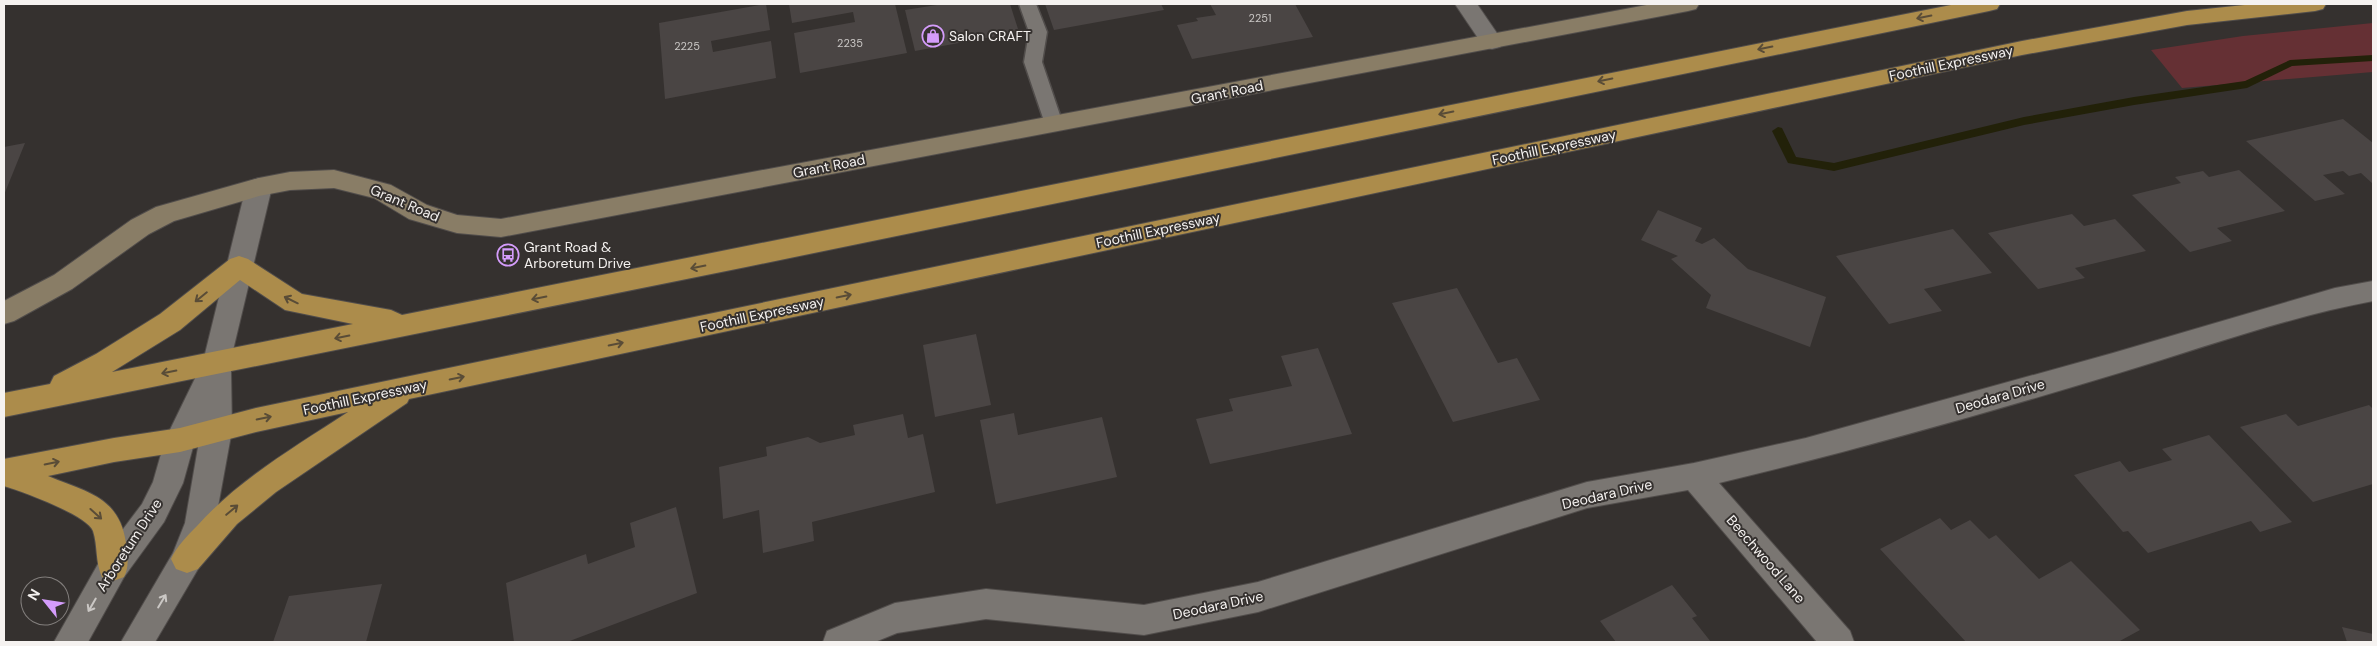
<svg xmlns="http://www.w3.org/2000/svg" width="2377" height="646" viewBox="0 0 2377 646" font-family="'DM Sans',sans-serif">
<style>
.green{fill:#653034}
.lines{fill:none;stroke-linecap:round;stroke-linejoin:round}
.stream{fill:#222109;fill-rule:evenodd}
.building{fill:#4a4544}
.lane-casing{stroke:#514d4b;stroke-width:3}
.street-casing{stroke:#514d4b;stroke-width:2}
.secondary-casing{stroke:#514d4b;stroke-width:2}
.highway-casing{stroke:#514d4b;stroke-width:2}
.lane{fill:#7a7672;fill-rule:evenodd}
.street{fill:#7a7672;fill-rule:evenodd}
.secondary{fill:#897d66;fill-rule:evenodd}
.highway{fill:#ac8c4b;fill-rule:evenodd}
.oneway{stroke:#594c37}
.oneway2{stroke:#cac7c4}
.labels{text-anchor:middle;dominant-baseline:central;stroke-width:4;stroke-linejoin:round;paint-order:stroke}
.number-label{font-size:11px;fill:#cac7c5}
.poi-label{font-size:14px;fill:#f5f2f0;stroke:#35312f;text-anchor:start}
.street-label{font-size:14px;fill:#f5f2f0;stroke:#35312f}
</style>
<rect width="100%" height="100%" fill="#35312f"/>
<path class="green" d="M2373,23V72L2182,88L2151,50L2243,36Z"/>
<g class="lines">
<path class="stream" d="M2373,55V61L2292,66L2247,88L2134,105L2024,125L1834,171L1788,163L1772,131L1778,127L1782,128L1796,157L1834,163L2024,117L2134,97L2245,81L2290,60Z"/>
</g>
<g class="building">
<path d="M766,4L770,30L711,41L713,52L771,41L776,78L665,99L659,23Z"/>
<path d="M789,4H895L907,53L800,73L794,33L855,22L853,12L792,23Z"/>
<path d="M943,4H1010L1019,32L915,51L905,10Z"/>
<path d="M1045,4H1161L1164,10L1054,30Z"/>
<path d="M1210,4H1295L1313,37L1192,59L1177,25L1198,21L1196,18L1216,15Z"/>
<path d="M2343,119L2373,143V184L2361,173L2349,176L2343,171L2323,175L2345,194L2315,201L2246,141Z"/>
<path d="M25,143L4,195V147Z"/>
<path d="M2239,170L2285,211L2217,228L2232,241L2190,252L2132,195L2181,183L2175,177L2203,171L2209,177Z"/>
<path d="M1658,210L1702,228L1695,241L1702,244L1714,238L1748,269L1826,297L1810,347L1706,308L1711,295L1671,259L1678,256L1641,240Z"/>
<path d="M2072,214L2084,226L2115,219L2146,251L2075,268L2085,278L2038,289L1988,233Z"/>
<path d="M1953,229L1992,273L1924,289L1942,311L1889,324L1836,256Z"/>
<path d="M1457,288L1498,363L1517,358L1540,400L1453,422L1392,303Z"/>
<path d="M976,334L991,405L935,417L923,345Z"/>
<path d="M1318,348L1352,434L1210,464L1196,419L1233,411L1229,399L1292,386L1281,356Z"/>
<path d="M2369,405L2373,409V484L2313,502L2240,427L2286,414L2298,426Z"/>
<path d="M1014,413L1018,435L1102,417L1117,477L996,504L980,420Z"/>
<path d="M903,414L908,438L923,434L935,492L812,522L814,541L763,553L759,510L723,519L719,467L767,456L766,447L808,437L820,443L855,435L853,425Z"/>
<path d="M2209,435L2292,522L2260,532L2251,521L2148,553L2128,531L2123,532L2074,475L2120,461L2129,472L2172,460L2162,449Z"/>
<path d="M676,507L697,593L567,642H514L506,583L586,554L588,564L635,547L630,523Z"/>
<path d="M1940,518L1951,530L1970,520L1989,539L1996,535L2039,579L2071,561L2140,630L2118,642H1966L1880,549Z"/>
<path d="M382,584L366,642H273L289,596Z"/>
<path d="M1672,585L1697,616L1692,618L1711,642H1616L1600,621Z"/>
<path d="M2342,627L2373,634V642H2347Z"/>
</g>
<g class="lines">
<g class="lane-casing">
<path id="lane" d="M1019,4H1036L1047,32L1042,62L1063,124L1061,128L1054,130L1047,128L1045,124L1024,62L1029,32Z"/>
</g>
<g class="street-casing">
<g id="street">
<path d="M1455,4H1477L1503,42L1500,47L1492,49L1484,47Z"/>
<path d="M259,178L268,181L272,187L229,367L231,371L232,430L215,523L198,569L155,642H121L173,553L185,523L202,424L195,440L183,483L164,522L124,577L88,642H54L102,557L142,504L153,482L165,440L203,362L246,187L250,181Z"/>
<path d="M2373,281V301C2287,317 2203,348 2119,373C1987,413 1853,451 1719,483L1850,631L1854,642H1817L1688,490L1587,508L1258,612L1144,635L986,619L897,633L875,642H823L827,631L895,603L986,589L1144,605L1258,582L1587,482L1694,463L1806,438L2113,353L2335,288Z"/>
</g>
</g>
<g class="secondary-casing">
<path id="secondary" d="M1652,4H1699L1696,9L1688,11L501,237L457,233L409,219L374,198L334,188L290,190L259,196L174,221L149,234L72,289L14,321L4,324V301L54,275L131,220L156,207L259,178L290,172L334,170L391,185L427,205L457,215L501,219Z"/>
</g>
<g class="highway-casing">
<g id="highway">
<path d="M1956,4H2000L1997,9L1989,11L746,267L4,417V393L50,384L54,376L96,354L160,314L230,259L239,256L248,259L302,294L391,310L402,315ZM240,280L285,310L353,324L112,372L180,330Z"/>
<path d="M2254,4H2326L2323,9L2315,11L2187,25L2022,55L409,399L407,403L276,492L237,524L198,569L187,573L176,569L171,559C177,546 187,536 197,526C239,479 295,447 348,412L256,432L180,452L114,462L48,476C86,492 119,496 126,543C127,556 130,565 124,577L113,581L102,577C95,562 98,546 93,531C87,515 21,491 4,486V459L114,438L180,428L256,408L2022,41L2187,11Z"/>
</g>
</g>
<use href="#lane" class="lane"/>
<use href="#street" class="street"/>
<use href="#secondary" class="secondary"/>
<use href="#highway" class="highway"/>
</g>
<defs><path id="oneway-shaft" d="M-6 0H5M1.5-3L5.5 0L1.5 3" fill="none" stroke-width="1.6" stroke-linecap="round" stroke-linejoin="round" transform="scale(1.25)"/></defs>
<g class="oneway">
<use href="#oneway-shaft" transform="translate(1924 17) rotate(169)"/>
<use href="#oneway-shaft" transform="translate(1765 48) rotate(169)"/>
<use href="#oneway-shaft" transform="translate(1605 80) rotate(168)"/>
<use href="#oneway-shaft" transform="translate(1446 113) rotate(168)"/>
<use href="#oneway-shaft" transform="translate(698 267) rotate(169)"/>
<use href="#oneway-shaft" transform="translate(844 296) rotate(-12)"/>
<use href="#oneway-shaft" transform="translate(201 297) rotate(141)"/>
<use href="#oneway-shaft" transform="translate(539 298) rotate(169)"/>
<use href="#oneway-shaft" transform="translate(291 300) rotate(-154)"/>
<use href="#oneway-shaft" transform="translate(342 337) rotate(169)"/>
<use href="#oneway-shaft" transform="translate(616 344) rotate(-12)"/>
<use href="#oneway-shaft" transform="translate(169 372) rotate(169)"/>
<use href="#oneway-shaft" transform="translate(457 378) rotate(-12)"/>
<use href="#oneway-shaft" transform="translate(264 418) rotate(-12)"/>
<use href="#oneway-shaft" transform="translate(52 463) rotate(-12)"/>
<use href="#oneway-shaft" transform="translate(232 510) rotate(-40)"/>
<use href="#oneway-shaft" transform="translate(96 514) rotate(42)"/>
</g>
<g class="oneway2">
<use href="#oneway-shaft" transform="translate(162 601) rotate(-59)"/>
<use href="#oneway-shaft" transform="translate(92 605) rotate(120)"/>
</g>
<defs>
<g id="shop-ring" transform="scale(1.125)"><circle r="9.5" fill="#35312f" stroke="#d49cfb" stroke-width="1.5"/><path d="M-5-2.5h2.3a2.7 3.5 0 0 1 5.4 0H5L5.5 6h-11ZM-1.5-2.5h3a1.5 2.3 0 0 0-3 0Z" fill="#d49cfb"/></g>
<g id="bus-ring" transform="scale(1.125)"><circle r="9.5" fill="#35312f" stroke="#d49cfb" stroke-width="1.5"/><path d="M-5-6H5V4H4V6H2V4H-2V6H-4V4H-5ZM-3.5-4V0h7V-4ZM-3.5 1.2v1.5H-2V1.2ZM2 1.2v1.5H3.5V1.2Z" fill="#d49cfb"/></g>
</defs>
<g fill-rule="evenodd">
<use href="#shop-ring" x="933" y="36"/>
<use href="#bus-ring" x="508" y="255"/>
</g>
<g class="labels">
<g class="number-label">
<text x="1260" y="18">2251</text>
<text x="850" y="43">2235</text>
<text x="687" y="46">2225</text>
</g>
<g class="poi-label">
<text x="949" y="36">Salon CRAFT</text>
<text x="524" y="247">Grant Road &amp;<tspan x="524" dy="16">Arboretum Drive</tspan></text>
</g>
<g class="street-label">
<text transform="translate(1951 63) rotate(-12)">Foothill Expressway</text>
<text transform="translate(1227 92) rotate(-11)">Grant Road</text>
<text transform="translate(1554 147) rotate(-12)">Foothill Expressway</text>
<text transform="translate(829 166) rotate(-11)">Grant Road</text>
<text transform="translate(405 203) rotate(23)">Grant Road</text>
<text transform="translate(1158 230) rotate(-12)">Foothill Expressway</text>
<text transform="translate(762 314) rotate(-12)">Foothill Expressway</text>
<text transform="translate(2000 396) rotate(-16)">Deodara Drive</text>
<text transform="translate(365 397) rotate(-12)">Foothill Expressway</text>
<text transform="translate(1607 494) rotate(-13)">Deodara Drive</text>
<text transform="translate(129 545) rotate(-57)">Arboretum Drive</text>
<text transform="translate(1766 559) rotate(49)">Beechwood Lane</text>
<text transform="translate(1218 605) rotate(-12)">Deodara Drive</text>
</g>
</g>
<rect width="2377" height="646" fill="none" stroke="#f5f2f0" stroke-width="10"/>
<g transform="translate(45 601) rotate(300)"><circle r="24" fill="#35312f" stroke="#827e7c"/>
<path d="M0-4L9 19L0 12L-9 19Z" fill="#d49cfb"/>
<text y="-8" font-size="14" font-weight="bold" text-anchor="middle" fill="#f5f2f0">N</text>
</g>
</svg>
